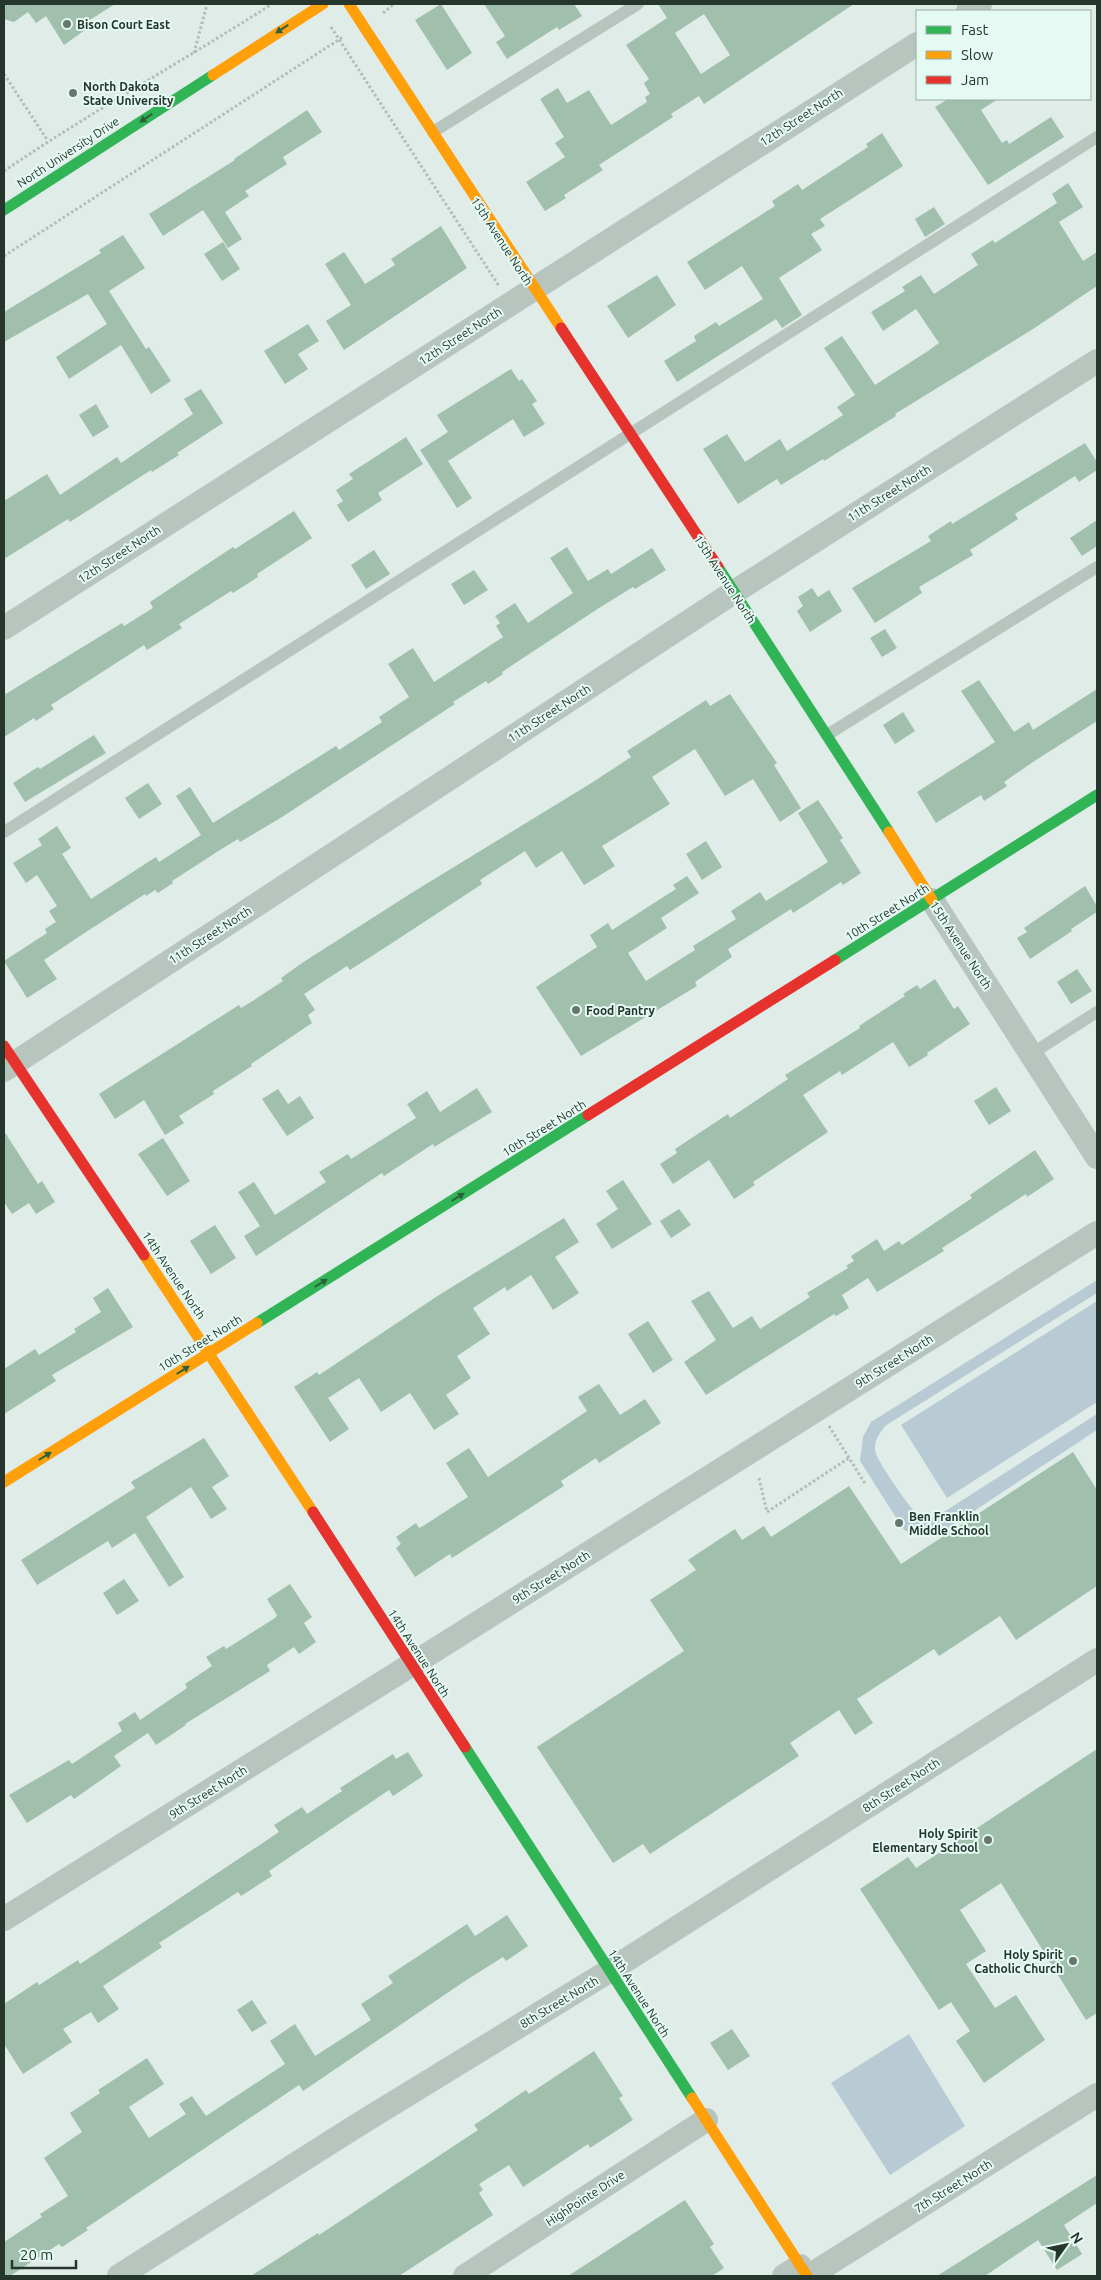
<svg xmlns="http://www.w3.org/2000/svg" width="1101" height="2280" viewBox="0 0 1101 2280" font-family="Ubuntu,sans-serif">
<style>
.green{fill:#b8cad3}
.building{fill:#a0c0ad;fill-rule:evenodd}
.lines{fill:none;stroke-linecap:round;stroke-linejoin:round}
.path{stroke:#b0beb8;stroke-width:3;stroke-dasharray:2.5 2.5;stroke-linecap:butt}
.lane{stroke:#b8c5bf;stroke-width:12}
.street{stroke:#b8c5bf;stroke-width:24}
.fast{stroke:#30b455;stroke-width:11}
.slow{stroke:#ff9f0a;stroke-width:11}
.jam{stroke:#e5322d;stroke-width:11}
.oneway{fill:#2a623b}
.poi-dot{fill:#67766e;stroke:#e5faf3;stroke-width:2}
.labels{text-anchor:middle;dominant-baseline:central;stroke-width:4;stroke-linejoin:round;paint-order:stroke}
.poi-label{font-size:12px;font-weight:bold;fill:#26362d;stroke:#e5faf3;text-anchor:start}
.street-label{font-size:12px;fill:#26362d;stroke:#e5faf3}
</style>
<rect width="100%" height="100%" fill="#dfece8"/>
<g class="green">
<path d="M1097,1280V1293L885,1426C880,1433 874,1440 875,1450C876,1460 909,1507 918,1515C924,1520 929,1519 936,1517L1097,1414V1430L942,1532C927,1537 918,1537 904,1530L860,1461L863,1437L871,1422Z"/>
<path d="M1097,1301V1402L947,1498L901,1425Z"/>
<path d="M909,2034L965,2126L890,2175L831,2083Z"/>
</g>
<g class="building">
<path d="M4,4H115L82,25L85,30L64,45L46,16L36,23L28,12L14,22L4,19Z"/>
<path d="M441,4L472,53L447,70L415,20Z"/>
<path d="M484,4H574L582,16L559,30L557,27L507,59L496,42L505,36Z"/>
<path d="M658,4H854L704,104L699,96L671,114L673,117L599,165L603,170L564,195L566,198L545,211L526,182L565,157L555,143L564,137L540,99L558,88L567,103L589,90L611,125L647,102L645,97L650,94L644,83L649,79L626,45L667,18ZM704,14L730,55L701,74L675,33Z"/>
<path d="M948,99H998L981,110L1002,143L1007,140L1009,144L1051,117L1064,137L988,185L935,107Z"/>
<path d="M307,110L322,132L283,157L287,164L245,191L249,196L225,212L242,239L228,248L203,210L163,236L149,214L235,160L234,159Z"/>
<path d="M882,133L903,166L820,219L825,226L811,234L822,250L779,278L802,315L782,328L776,319L677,382L664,361L696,341L694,336L716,322L719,326L763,299L742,266L705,290L687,262L775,206L772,201L798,184L802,190L868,147L866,144Z"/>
<path d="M1068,183L1083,207L1059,222L1083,261L1097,252V286L1033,329L895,414L896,416L824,461L823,459L781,485L777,479L738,504L703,449L727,434L745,462L780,439L787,451L843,415L837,407L855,395L824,348L842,336L875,385L928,351L939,343L916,309L883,331L871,312L905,291L902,287L921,275L934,294L978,265L971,254L993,240L995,243L1057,203L1052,194Z"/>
<path d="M934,207L945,224L925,237L915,219Z"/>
<path d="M441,226L467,268L344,350L326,321L351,305L325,264L344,252L365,284L395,265L391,259Z"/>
<path d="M123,235L145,268L109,291L146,349L149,347L171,381L151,394L121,345L69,379L56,357L107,324L88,294L4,342V312L101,253L99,250Z"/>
<path d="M223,242L240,269L222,281L204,254Z"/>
<path d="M657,275L676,305L628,338L607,306Z"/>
<path d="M308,324L319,341L298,354L308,369L285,384L264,351Z"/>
<path d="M511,369L519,381L522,379L537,401L532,404L545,424L524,437L513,419L448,461L472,498L457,508L420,450L448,432L437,415Z"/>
<path d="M201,389L223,423L177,453L179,455L152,472L151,470L70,522L68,519L4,559V501L47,474L60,495L117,457L121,463L193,414L184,399Z"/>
<path d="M96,404L109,427L93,437L79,415Z"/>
<path d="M406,437L423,464L378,493L382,500L348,522L337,505L343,501L336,490L353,479L349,474Z"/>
<path d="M1085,443L1097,462V470L1079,482L1075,476L1015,514L1018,519L970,550L973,555L919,587L922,593L875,623L852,588L931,541L928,536L951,521L952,524Z"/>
<path d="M294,511L312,538L257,574L258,577L233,593L231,591L179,624L182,628L147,650L144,645L51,705L54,709L36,721L34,718L4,737V695L122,623L124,626L153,608L150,602L233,547L235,549Z"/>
<path d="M1097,520V546L1082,556L1070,538Z"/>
<path d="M567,547L588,581L608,569L611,574L652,548L666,570L635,589L633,587L599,608L502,672L503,674L488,684L486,681L453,702L455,704L282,817L240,842L238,839L220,850L172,881L173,883L158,893L155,890L146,896L145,894L86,932L44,960L57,979L27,998L4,961L47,933L45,929L56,922L49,911L57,906L37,875L26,883L13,863L42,845L38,839L57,826L71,848L62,854L91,899L156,857L159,862L201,835L176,796L190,787L213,823L336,746L339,750L382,722L379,717L409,697L388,664L413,648L434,682L503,637L496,626L500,623L495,616L515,603L528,623L573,593L550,558Z"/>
<path d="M374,550L390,574L366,589L351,565Z"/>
<path d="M474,570L488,590L464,605L451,584Z"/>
<path d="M812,588L818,597L829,590L842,611L810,632L797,611L803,606L798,597Z"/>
<path d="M885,629L897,648L882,657L870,638Z"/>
<path d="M979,680L1014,732L1029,722L1033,730L1097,689V721L1033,762L1004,782L1007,786L984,801L981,795L936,823L917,792L995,742L961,691Z"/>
<path d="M730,694L777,763L774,765L801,808L780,822L753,779L725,796L695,749L652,777L670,804L602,846L615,866L584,885L562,851L536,868L525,851L480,880L482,884L389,945L350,970L347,966L304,994L315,1010L308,1015L312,1023L251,1064L252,1066L213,1091L214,1094L179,1116L184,1123L165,1135L144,1100L115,1119L99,1094L239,1005L241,1008L251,1002L283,981L281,978L302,963L413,892L593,782L631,757L627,751L658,731L706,700L710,706Z"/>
<path d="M903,712L915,731L895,744L883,725Z"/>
<path d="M94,735L106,753L25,802L13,783L38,767L40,769Z"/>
<path d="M148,783L162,804L139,819L125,798Z"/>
<path d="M818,800L843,838L840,840L861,873L843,885L841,882L793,913L791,909L728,949L732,957L695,982L697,986L581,1056L536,987L597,947L590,935L608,923L612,930L676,889L673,885L687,876L699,893L661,918L667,928L628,953L646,981L695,950L693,946L736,919L731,911L760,892L766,901L828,862L798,813Z"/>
<path d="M706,841L722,867L702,880L686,854Z"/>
<path d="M1085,886L1097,906V912L1071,929L1072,931L1030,959L1017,938L1027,932L1024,928Z"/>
<path d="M1077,969L1092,991L1071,1004L1057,982Z"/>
<path d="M935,979L954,1009L958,1006L970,1024L927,1053L928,1055L909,1067L893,1042L842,1075L840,1071L803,1095L828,1132L753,1182L755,1185L734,1199L709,1160L673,1184L660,1164L677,1153L675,1149L728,1114L730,1118L788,1079L785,1075L860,1028L859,1026L905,996L903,994L917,985L920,989Z"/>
<path d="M996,1087L1011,1111L989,1125L974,1101Z"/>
<path d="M477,1088L492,1112L434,1147L433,1144L384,1176L382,1173L256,1256L244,1236L260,1226L238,1192L254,1182L275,1215L326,1182L319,1172L348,1154L351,1159L416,1118L407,1104L427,1091L440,1112Z"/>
<path d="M278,1089L288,1104L300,1096L314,1118L287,1136L262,1099Z"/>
<path d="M4,1131L38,1184L42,1181L55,1202L36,1214L29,1203L12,1214L4,1202Z"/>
<path d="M163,1138L190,1181L167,1196L138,1154Z"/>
<path d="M1035,1150L1054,1179L1027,1197L1026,1194L942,1248L944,1251L877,1292L868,1278L842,1295L849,1308L836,1316L834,1314L706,1395L684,1362L716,1340L691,1301L709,1291L733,1328L752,1316L760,1329L810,1297L807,1293L848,1268L846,1266L854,1261L851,1256L877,1239L884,1251L899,1241L902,1245L972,1198L970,1195Z"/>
<path d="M623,1180L652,1224L612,1249L596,1224L618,1209L606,1191Z"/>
<path d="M679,1209L691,1225L671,1238L660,1221Z"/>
<path d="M564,1218L579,1242L555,1257L579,1293L553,1310L531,1275L507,1291L505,1287L473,1308L490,1334L457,1356L471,1378L446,1395L459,1414L434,1430L410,1393L381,1412L359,1378L328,1398L349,1429L330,1442L294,1387L317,1372L319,1375L439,1295Z"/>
<path d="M215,1225L236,1258L211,1274L190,1241Z"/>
<path d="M108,1288L133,1327L52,1375L56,1381L4,1414V1369L35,1349L39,1355L76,1332L74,1329L101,1312L93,1298Z"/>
<path d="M648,1321L673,1360L653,1373L628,1334Z"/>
<path d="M599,1384L620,1415L645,1399L661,1423L599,1463L596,1458L561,1481L564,1486L452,1558L450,1554L415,1577L396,1548L401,1544L396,1537L416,1523L419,1528L423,1526L468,1497L446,1463L469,1448L488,1477L587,1411L578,1397Z"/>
<path d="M204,1438L229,1476L212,1487L227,1509L211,1519L191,1487L146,1517L184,1577L169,1587L135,1533L112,1548L108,1541L37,1585L21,1560L135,1488L131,1482Z"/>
<path d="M1073,1452L1097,1490V1586L1016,1640L1000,1616L939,1656L934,1649L857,1699L873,1723L855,1735L839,1710L790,1743L799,1756L650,1854L643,1844L613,1863L537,1747L684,1651L650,1600L696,1570L688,1560L735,1529L742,1540L764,1526L771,1537L849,1486L901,1564Z"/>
<path d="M124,1579L139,1601L117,1615L103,1593Z"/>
<path d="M290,1584L312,1617L304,1623L316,1642L299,1654L294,1647L267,1665L270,1671L185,1724L186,1725L156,1745L148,1733L114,1756L121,1766L74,1799L71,1795L27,1823L9,1795L69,1760L72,1764L122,1731L118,1723L135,1712L140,1720L187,1688L185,1684L212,1666L206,1657L224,1646L226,1649L275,1618L277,1615L267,1599Z"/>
<path d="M1097,1749V2013L1086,2020L1001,1883L960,1910L986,1951L966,1964L995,2008L1016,1995L1045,2040L984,2083L956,2041L970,2031L951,2002L939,2010L860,1889L908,1857L916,1868Z"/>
<path d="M408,1752L423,1776L393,1796L389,1790L269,1871L272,1876L241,1896L238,1892L159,1943L162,1947L103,1986L119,2009L98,2023L91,2012L63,2029L72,2042L23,2074L4,2044V2004L37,1982L39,1985L78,1960L80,1964L165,1908L279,1832L274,1825L302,1807L307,1814L342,1791L340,1788L393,1754L396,1759Z"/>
<path d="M507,1915L528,1946L506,1961L503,1957L465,1981L303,2091L299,2085L86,2228L88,2230L62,2247L59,2244L10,2276H4V2242L42,2217L40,2214L68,2196L44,2158L82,2132L70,2113L100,2093L98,2090L147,2058L164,2084L129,2107L149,2138L186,2114L179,2104L192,2096L206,2116L285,2064L270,2041L295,2024L315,2056L371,2020L361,2004L393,1983L388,1976L467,1924L475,1936Z"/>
<path d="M252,2000L267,2023L252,2032L237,2010Z"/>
<path d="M732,2029L750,2056L728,2070L710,2043Z"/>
<path d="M594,2051L623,2096L619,2098L633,2120L590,2148L588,2144L523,2187L509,2165L479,2184L483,2190L479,2193L493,2215L425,2259L399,2276H251L318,2233L319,2235L478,2130L474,2125L526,2090L529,2094Z"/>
<path d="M1097,2175V2203L1064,2225L1082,2254L1057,2270L1038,2240L985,2276H937Z"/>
<path d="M685,2200L714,2244L710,2247L724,2268L712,2276H568Z"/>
</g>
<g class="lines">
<g class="path">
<path d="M383,13L394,4"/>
<path d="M331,27L499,286"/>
<path d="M194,53L207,4"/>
<path d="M4,74L48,141"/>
<path d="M4,171C91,112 183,61 272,4"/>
<path d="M4,256L343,37"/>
<path d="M829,1426L866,1485"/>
<path d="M759,1478L767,1512L849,1458"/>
</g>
<g class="lane">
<path d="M433,132L638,4"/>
<path d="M827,735L1097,567"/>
<path d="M4,832L1097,137"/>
<path d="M1031,1054L1097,1012"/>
</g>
<g class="street">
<path d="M968,11L980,4"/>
<path d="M4,628L917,44"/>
<path d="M932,900L1097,1157"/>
<path d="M4,1070L734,592L1097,361"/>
<path d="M4,1919L443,1645L1097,1233"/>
<path d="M119,2276L361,2123L609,1971L1097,1660"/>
<path d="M465,2276L706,2120"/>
<path d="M784,2276L800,2266"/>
<path d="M809,2276L1097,2095"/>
</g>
<g class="fast">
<path d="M4,210L213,75"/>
<path d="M718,567L889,832"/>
<path d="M835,960L1097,795"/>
<path d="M257,1323L588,1115"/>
<path d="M465,1747L692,2098"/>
</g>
<g class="slow">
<path d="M349,4L561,328"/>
<path d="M213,75L323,4"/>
<path d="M889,832L932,900"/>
<path d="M144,1255L313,1512"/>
<path d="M4,1482L257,1323"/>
<path d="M692,2098L807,2276"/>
</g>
<g class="jam">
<path d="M561,328L718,567"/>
<path d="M4,1046L144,1255"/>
<path d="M588,1115L835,960"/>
<path d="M313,1512L465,1747"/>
</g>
</g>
<defs><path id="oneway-solid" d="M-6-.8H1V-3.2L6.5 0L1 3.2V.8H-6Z" transform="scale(1.25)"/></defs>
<g class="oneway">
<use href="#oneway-solid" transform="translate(282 29) rotate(147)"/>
<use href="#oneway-solid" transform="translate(146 118) rotate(147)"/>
<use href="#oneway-solid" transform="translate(458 1197) rotate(-32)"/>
<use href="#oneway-solid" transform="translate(321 1283) rotate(-32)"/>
<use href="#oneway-solid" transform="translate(183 1370) rotate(-32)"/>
<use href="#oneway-solid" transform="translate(45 1456) rotate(-32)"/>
</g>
<g class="poi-dot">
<circle cx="67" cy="24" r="5"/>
<circle cx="73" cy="93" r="5"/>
<circle cx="576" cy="1010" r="5"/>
<circle cx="899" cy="1523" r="5"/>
<circle cx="988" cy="1840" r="5"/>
<circle cx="1073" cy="1961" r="5"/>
</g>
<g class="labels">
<g class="poi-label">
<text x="77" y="24">Bison Court East</text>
<text x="83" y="86">North Dakota<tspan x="83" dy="14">State University</tspan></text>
<text x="586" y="1010">Food Pantry</text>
<text x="909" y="1516">Ben Franklin<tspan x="909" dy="14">Middle School</tspan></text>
<text x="978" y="1833" text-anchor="end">Holy Spirit<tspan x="978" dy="14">Elementary School</tspan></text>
<text x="1063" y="1954" text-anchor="end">Holy Spirit<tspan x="1063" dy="14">Catholic Church</tspan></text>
</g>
<g class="street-label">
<text transform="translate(801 117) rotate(-33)">12th Street North</text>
<text transform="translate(68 152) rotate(-33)">North University Drive</text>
<text transform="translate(502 241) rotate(57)">15th Avenue North</text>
<text transform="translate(460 336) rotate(-33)">12th Street North</text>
<text transform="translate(889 493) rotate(-32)">11th Street North</text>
<text transform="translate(119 554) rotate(-33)">12th Street North</text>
<text transform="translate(725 579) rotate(57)">15th Avenue North</text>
<text transform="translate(549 713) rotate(-33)">11th Street North</text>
<text transform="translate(887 912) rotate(-32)">10th Street North</text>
<text transform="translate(210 935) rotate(-33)">11th Street North</text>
<text transform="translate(961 945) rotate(57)">15th Avenue North</text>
<text transform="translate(544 1128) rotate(-32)">10th Street North</text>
<text transform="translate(174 1275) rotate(56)">14th Avenue North</text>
<text transform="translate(200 1343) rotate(-32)">10th Street North</text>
<text transform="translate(894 1361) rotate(-32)">9th Street North</text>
<text transform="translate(551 1577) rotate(-32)">9th Street North</text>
<text transform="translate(419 1653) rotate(57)">14th Avenue North</text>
<text transform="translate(901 1785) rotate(-33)">8th Street North</text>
<text transform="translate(208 1792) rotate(-32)">9th Street North</text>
<text transform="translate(639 1993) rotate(57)">14th Avenue North</text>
<text transform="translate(559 2002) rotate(-31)">8th Street North</text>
<text transform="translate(953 2186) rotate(-32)">7th Street North</text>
<text transform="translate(585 2198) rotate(-33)">HighPointe Drive</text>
</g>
</g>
<rect width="1101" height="2280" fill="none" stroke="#26362d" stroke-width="10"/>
<rect x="916" y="10" width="175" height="90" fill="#e5faf3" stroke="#99aca4"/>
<rect x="926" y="26" width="25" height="8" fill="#30b455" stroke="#99aca4"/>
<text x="961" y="35" font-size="15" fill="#26362d">Fast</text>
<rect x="926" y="51" width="25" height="8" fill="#ff9f0a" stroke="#99aca4"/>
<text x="961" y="60" font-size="15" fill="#26362d">Slow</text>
<rect x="926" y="76" width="25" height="8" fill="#e5322d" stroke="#99aca4"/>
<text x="961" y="85" font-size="15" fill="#26362d">Jam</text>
<g transform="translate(1066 2245) rotate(57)" stroke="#e5faf3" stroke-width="4" paint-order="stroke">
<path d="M0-4L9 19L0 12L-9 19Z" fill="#26362d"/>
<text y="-8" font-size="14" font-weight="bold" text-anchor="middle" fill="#26362d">N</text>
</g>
<path d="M12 2260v8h64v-8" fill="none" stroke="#26362d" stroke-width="2.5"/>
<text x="20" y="2260" font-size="15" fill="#26362d" stroke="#e5faf3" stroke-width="4" paint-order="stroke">20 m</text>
</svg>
